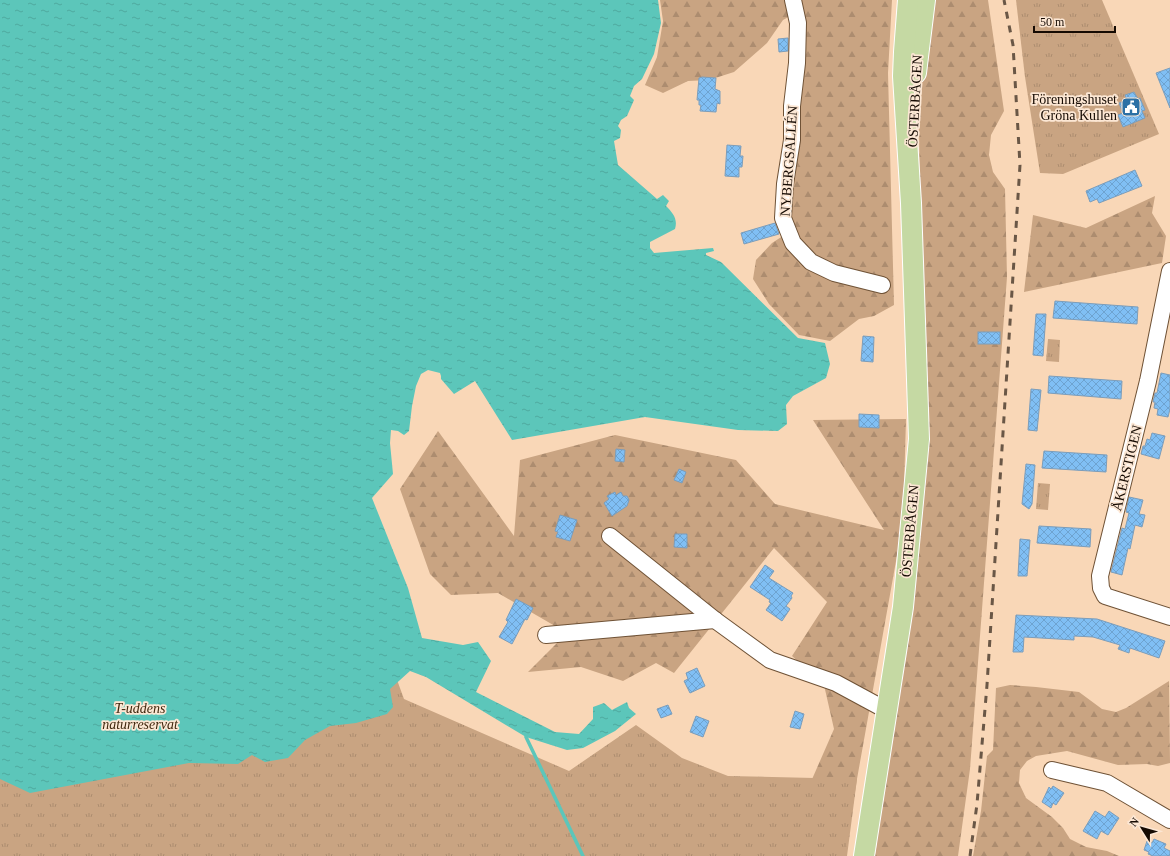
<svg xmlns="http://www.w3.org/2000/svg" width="1170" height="856" viewBox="0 0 1170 856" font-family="Georgia,serif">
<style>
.forest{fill:url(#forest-firs)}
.park{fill:url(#park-tufts)}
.water{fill:url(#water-ripples)}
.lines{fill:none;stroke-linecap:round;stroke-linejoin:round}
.stream{stroke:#5cc6ba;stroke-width:3.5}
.building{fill:url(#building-cross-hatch);stroke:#7c9dba}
.minor-casing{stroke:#6f5236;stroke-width:18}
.major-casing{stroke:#fff;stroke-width:22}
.minor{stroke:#fff;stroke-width:16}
.major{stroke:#c5d9a3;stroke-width:20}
.rail{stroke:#6a5746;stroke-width:3;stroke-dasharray:7 7;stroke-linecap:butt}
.labels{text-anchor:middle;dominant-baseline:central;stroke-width:3.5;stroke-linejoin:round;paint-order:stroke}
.poi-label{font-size:14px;fill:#150a02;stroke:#fce7d4;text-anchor:end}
.street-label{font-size:14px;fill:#150a02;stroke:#fce7d4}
.park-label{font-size:14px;font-style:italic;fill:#40280f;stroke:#fce7d4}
</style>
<defs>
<pattern id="forest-firs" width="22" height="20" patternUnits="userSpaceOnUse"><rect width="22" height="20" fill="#c9a482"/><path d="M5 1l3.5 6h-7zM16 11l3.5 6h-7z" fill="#ac8c6f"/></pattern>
<pattern id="park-tufts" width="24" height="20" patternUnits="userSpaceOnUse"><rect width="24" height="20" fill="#c9a482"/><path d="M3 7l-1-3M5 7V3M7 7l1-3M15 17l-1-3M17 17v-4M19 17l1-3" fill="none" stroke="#ac8c6f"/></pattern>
<pattern id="water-ripples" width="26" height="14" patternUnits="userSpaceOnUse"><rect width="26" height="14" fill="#5cc6ba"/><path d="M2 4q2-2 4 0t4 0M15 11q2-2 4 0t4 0" fill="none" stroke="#4fa99e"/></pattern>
<pattern id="building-cross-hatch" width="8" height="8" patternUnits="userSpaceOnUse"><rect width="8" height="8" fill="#80bff4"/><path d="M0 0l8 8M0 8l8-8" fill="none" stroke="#6ea3d0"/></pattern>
</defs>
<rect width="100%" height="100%" fill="#f9d7b7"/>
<g class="forest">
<path d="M660,0H892L888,73L894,305L874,316L859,319L830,341L799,335L769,304L753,279L756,260L772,243L792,230L787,214L804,76L805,40L801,10L783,20L767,43L734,72L709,80L688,81L663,93L645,85L657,57L663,21Z"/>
<path d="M934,0H988L1004,111L991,135L989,155L993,172L1005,189L1007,277L970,769L958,856H875L888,757L921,301L919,123L926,40Z"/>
<path d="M1155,196L1152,213L1166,236L1162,263L1024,292L1033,215L1086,228Z"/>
<path d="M906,419L903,522L857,779L847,856H637L806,793L834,729L824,685L792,656L827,602L774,548L674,673L656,663L623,681L581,667L528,672L567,633L498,593L451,595L430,574L400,489L438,431L514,536L520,460L615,435L736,460L775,504L884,530L813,420Z"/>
<path d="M1169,681L1170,763L1158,766L1147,764L1118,765L1067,751L1036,756L1027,761L1020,770L1019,783L1026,798L1052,817L1063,828L1070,839L1086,847L1107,851L1119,856H973L981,811L987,756L993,750L996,688L1010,685L1036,687L1079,692L1102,709L1116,712L1126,708Z"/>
</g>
<g class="park">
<path d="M1016,0H1102L1159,134L1063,174L1040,173L1025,77Z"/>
<path d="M1048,339L1060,340L1059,362L1046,361Z"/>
<path d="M1038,483L1050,484L1048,510L1036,509Z"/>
<path d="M0,524L385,647L404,699L569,771L636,725L682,758L728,776L857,779L845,856H0Z"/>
</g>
<path class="water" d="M0,0H658L661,23L654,54L642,79L634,86L630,96L634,100L627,116L621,120L618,126L621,130L620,138L614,141L618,165L657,199L663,195L669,201L666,206C673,213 678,219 675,229L650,242V248L654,253L713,248L714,251L706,253V255L721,262L798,338L825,343L830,364L826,378L793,396L786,405L787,424L778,431L738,430L645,417L512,440L475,381L454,394L441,379V376L440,373L428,370L421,374L416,386L412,406L409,431L404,435L398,431L391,430L390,443L393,474L372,498L408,588L422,638L463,645L478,642L491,661L476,692L555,732L579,734L593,719V707L604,703L612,710L627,702L629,708L636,714L615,731L583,748L567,750L526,737L426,677L410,671L390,689L393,707L387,714L356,723L330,726L305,740L288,758L265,762L252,755L238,764L189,763L30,793L0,779Z"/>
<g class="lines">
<path class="stream" d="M526,737L583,856"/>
</g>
<g class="building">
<path d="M788,38V51L779,52L778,39Z"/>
<path d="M1170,68V108L1156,73Z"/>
<path d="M702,77L716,78L715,89L720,91V104L717,103L716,112L700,111L701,105H699V100H697L699,78Z"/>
<path d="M1134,92L1138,99L1140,98L1145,110L1142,111L1145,118L1123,127L1118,115L1123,113L1119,103L1127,100L1125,95Z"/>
<path d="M727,145L741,146L740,156H743L742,167H739V177L725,176Z"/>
<path d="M1135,170L1142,186L1099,203L1097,199L1090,202L1086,191Z"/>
<path d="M775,223L779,234L744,244L741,233Z"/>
<path d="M1055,301L1138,307L1137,324L1053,318Z"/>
<path d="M1036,314H1046L1043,356L1033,355Z"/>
<rect x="978" y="332" width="22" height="12"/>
<path d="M863,336L874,337L873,362L861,361Z"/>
<path d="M1161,373L1170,375V409L1168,417L1157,415L1158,409L1154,408L1155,402H1153L1155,393H1157Z"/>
<path d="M1049,376L1122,381L1121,399L1048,393Z"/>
<path d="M1031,389L1041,390L1037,431L1028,430Z"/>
<path d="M859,414L879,415V428L859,427Z"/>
<path d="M1152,433L1165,436L1159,459L1141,454L1143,446H1145L1147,439L1150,440Z"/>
<path d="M616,449L625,450L624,462L615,461Z"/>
<path d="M1044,451L1107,455L1106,472L1042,468Z"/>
<path d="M1026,464L1035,465L1032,504L1029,509L1022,504Z"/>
<path d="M679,469L686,472L682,483L674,480Z"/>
<path d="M615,492L616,495L621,492L623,496H627L629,500L627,506L612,516L604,503L609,499L607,496Z"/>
<path d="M1129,497L1143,500L1139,514L1145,515L1142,527L1135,525L1130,549L1128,548L1122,575L1111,572L1122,528L1125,529L1129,513L1126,512Z"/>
<path d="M560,515L577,520L570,541L556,537L558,532L555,531Z"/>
<path d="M1039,526L1091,529L1090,547L1037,543Z"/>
<path d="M675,534H687V548L674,547Z"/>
<path d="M1020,539L1030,540L1027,576H1018Z"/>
<path d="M765,565L774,571L769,578L793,593L791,596L792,598L786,606L790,609L782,621L766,610L771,603L769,602L770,600L750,587Z"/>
<path d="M516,599L533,608L527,620L525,619L512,644L499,637L508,622L506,620Z"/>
<path d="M1016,615L1097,619L1165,641L1159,658L1130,648L1129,653L1118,649L1120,645L1093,637L1074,636V640L1024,637L1023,652H1013Z"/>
<path d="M697,668L705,686L690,693L684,681L688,679L686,673Z"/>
<path d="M668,705L672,714L661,718L657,709Z"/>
<path d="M795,711L804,714L800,729L790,727Z"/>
<path d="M696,716L709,721L703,737L690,732Z"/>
<path d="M1053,786L1064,793L1056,805L1053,803L1051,808L1042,802L1049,787L1051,789Z"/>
<path d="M1095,811L1105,817L1109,811L1119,818L1108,835L1101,831L1097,839L1083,831Z"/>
<path d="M1154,839L1166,844L1164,848L1170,851V856H1153L1148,854L1149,852L1144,850L1147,841L1152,843Z"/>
</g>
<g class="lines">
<g class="minor-casing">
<g id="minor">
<path d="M793,0L798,23L797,63L792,106V140L785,184L783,218L793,243L811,262L834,273L882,285"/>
<path d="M1170,271L1148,381L1100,576L1101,588L1105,596L1170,617"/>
<path d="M610,536L715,620L770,660L836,683L886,710"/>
<path d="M546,635L715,620"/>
<path d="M1052,770L1107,783L1170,820"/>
</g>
</g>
<g class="major-casing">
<g id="major">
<path d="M916,73L925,0"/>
<path d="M864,856L903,607L919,439L911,203L903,76L904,52L908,0"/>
</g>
</g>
<use href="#minor" class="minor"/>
<use href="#major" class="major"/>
<path class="rail" d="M970,856L977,804L987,685L1020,165L1013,45L1004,0"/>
</g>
<defs>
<g id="civic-square" transform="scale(1)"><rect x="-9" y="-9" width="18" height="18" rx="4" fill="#2b70a5" stroke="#fce7d4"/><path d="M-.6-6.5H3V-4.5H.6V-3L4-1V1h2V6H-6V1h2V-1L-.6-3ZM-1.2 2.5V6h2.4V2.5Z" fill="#fff"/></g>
</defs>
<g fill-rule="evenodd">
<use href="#civic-square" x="1131" y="107"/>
</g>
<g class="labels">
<g class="poi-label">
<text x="1117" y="99">Föreningshuset<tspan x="1117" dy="16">Gröna Kullen</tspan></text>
</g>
<g class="street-label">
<text transform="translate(915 101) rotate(-87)">ÖSTERBÅGEN</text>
<text transform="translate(789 161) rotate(-86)">NYBERGSALLÉN</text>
<text transform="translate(1127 468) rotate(-76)">ÅKERSTIGEN</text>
<text transform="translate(910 531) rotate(-85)">ÖSTERBÅGEN</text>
</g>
<g class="park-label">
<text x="140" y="708">T-uddens<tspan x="140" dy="16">naturreservat</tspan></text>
</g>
</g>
<g transform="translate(1142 828) rotate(307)" stroke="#fce7d4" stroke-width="3" paint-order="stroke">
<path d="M0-3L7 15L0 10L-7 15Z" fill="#150a02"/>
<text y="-6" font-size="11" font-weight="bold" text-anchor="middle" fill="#150a02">N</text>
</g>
<path d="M1034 26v6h81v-6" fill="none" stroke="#150a02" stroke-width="2"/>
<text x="1040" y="26" font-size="12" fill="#150a02" stroke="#fce7d4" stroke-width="3" paint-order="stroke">50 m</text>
</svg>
